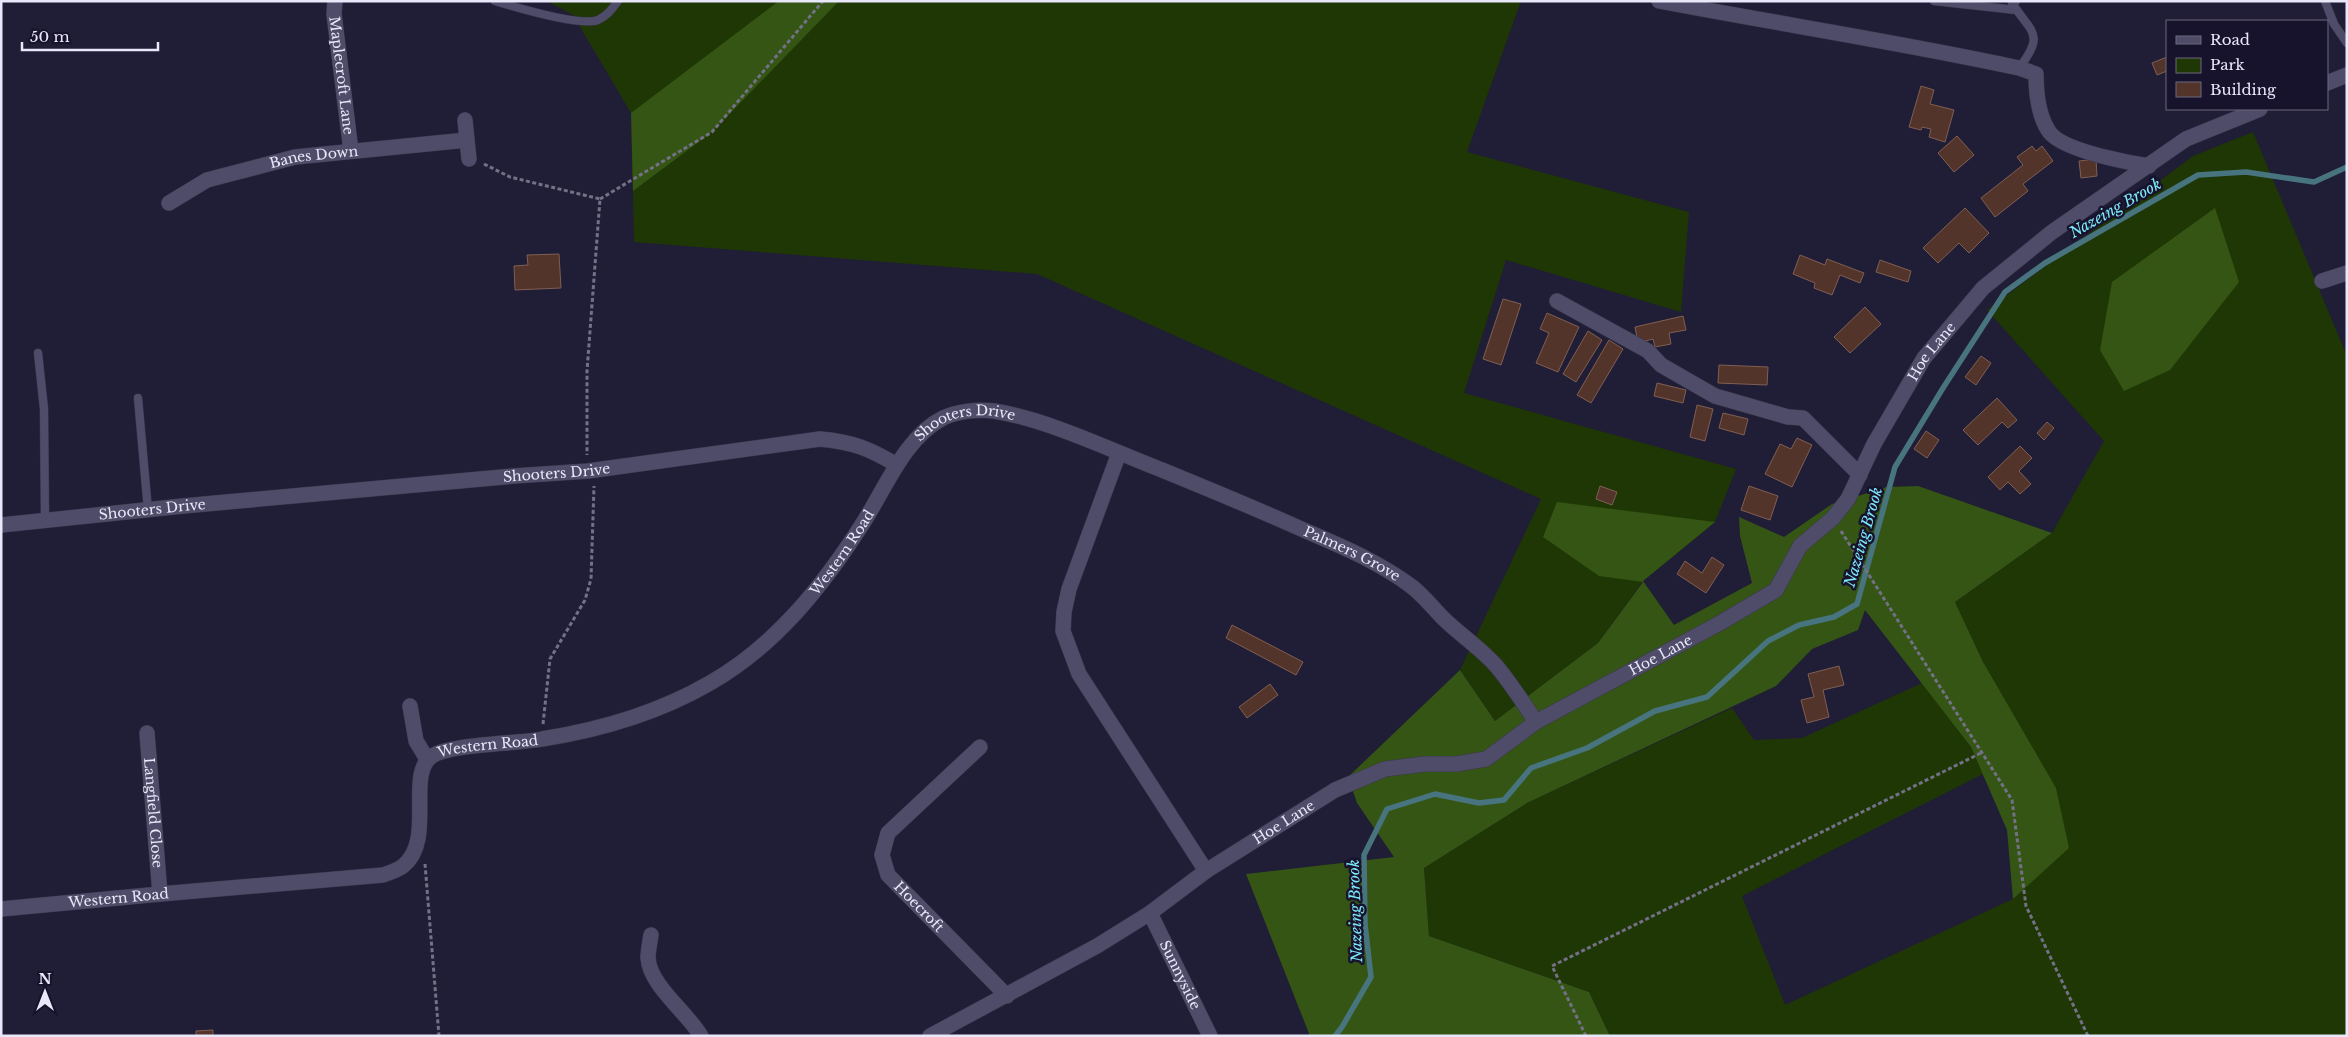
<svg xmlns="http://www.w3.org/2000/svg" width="2348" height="1037" viewBox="0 0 2348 1037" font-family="'Libre Baskerville',serif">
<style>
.green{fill:#1f3704}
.forest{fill:#355514}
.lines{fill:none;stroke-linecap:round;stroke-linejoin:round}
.stream{stroke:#487480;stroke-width:5.5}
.building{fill:#52342a;stroke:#805f53}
.lane-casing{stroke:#3b384e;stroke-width:9}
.street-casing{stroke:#3b384e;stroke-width:16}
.path{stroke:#737187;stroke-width:3;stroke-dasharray:4 2.5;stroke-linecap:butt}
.lane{stroke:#4f4c69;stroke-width:8}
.street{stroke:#4f4c69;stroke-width:15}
.labels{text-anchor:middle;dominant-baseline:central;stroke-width:5;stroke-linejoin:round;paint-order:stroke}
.street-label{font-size:14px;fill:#e9e8fa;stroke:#17132c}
.water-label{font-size:15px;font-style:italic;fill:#7deafc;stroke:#17132c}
</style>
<rect width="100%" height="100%" fill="#201d36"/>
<g class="green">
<path d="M547,1H1521L1467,152L1689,212L1681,312L1506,260L1464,393L1736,469L1715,522L1643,581L1598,643L1495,721L1460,670L1541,499L1037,274L634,242L631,113L573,15Z"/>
<path d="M2253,132L2347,356V1036H1610L1589,992L1429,936L1424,868L1527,803L1732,708L1754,740L1802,738L1922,683L1971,747L1983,774L1742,896L1785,1005L2013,899L2069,847L1955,602L2052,533L2104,441L1987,310L2193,156Z"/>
</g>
<g class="forest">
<path d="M779,1H839L712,132L633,191L631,113Z"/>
<path d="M2215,208L2239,282L2170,370L2124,391L2100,350L2112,282Z"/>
<path d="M1918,486L2052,533L1955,602L1983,662L2056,788L2069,848L2013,899L2007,830L1971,747L1865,610L1858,630L1812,649L1776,686L1527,803L1424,868L1429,936L1589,992L1610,1036H1310L1246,874L1394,857L1357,803L1348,777L1460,670L1495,721L1598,643L1643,582L1599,576L1543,537L1557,502L1715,522L1643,581L1674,625L1752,583L1740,536L1739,517L1784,537L1832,504L1887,487Z"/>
</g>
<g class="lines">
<path class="stream" d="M1335,1036L1342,1027L1371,977L1365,924L1364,855L1387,809L1435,794L1479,803L1504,800L1531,768L1587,748L1655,711L1707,697L1768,641L1799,625L1834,617L1857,604L1895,467L1943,388L2005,292L2045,263L2198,175L2246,172L2314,182L2347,167"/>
</g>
<g class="building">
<path d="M2167,57V71L2157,75L2152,63Z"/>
<path d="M1921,86L1934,90L1930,104L1954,110L1945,142L1929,137L1931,129L1922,127L1921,130L1909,127Z"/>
<path d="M1957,136L1974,155L1954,172L1938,153Z"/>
<path d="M2032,146L2036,151L2042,146L2053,161L2023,184L2028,191L1995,217L1981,198L2023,165L2017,157Z"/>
<path d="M2096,159L2097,176L2081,178L2079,161Z"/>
<path d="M1965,208L1989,233L1969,253L1959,243L1938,263L1923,248Z"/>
<path d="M559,254L561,288L515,290L514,266L528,265L527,255Z"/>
<path d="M1800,255L1825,265L1827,259L1864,273L1860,283L1840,275L1832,295L1814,288L1815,283L1793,274Z"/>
<path d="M1880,260L1911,271L1908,282L1876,272Z"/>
<path d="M1503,299L1521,304L1501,365L1483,359Z"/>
<path d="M1865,307L1881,324L1850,353L1834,337Z"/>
<path d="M1547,313L1579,327L1558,372L1536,363L1549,333L1540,329Z"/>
<path d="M1683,316L1686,330L1669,333L1671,344L1655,347L1653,339L1638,343L1635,327Z"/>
<path d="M1588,331L1602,340L1576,382L1563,374Z"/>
<path d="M1609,340L1623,349L1591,403L1577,395Z"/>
<path d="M1981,356L1991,363L1976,385L1965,377Z"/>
<path d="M1719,365L1768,367L1767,385L1718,383Z"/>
<path d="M1657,383L1686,390L1683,403L1654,396Z"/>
<path d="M1997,398L2017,420L2008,428L2002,422L1978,445L1963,430Z"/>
<path d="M1697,405L1713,409L1705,441L1690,437Z"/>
<path d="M1723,413L1748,419L1744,435L1719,428Z"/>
<path d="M2047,422L2054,428L2044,440L2037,433Z"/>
<path d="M1926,431L1939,440L1927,458L1914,449Z"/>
<path d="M1797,438L1812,445L1792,487L1765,474L1780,444L1791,449Z"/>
<path d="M2020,446L2032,458L2019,471L2031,484L2020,494L2008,482L2000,490L1988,477Z"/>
<path d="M1600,486L1617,492L1612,505L1596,499Z"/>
<path d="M1749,486L1778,496L1770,520L1741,510Z"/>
<path d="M1712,557L1724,565L1706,593L1677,574L1685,561L1702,573Z"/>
<path d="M1232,625L1303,662L1296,675L1226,638Z"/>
<path d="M1839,666L1844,685L1823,690L1829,717L1807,723L1801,700L1814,697L1808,674Z"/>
<path d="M1270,684L1278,695L1247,718L1239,707Z"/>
<path d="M213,1030V1036H196V1031Z"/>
</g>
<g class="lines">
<g class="lane-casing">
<g id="lane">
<path d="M495,1C515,7 580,27 598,20C607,16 612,9 618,1"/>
<path d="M1934,1L2016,10"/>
<path d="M2016,1L2012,3C2031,33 2046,33 2019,68"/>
<path d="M2325,1L2334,24L2347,43"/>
<path d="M38,353L44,409L45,521"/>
<path d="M138,398L148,510"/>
</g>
</g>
<g class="street-casing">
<g id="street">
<path id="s1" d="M335,1L334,14L351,151"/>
<path d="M1659,1C1779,24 1899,42 2019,68L2036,74C2036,92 2038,114 2048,130C2059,150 2126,162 2149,166"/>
<path d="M2327,83L2347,75"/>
<path d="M465,120L467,140"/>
<path id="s2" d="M169,203L207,180L295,157L467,140L469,159"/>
<path d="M2322,281L2347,273"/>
<path d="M1557,301L1648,351L1661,365L1715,396L1788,417L1803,418L1860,475"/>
<path d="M1119,453L1069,589L1064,612L1063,631L1079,674L1206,871"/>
<path id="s3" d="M1,525L183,506L514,476L588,471L820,439C853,442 868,448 897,465"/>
<path d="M410,706L416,741L427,759"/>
<path id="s4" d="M147,733L160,894"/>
<path id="s5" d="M980,747L888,833L882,855L888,875L1007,996"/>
<path id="s6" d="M1,909L160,894L383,875C389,873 398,870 403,866C436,840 405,774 432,756C451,744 516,744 542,739C599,730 660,712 710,683C775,646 823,586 863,523C885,489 905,437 943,418C958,411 978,409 994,411C1049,420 1110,450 1162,470C1211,490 1259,510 1306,531C1343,547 1379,562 1411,586C1423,595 1432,607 1443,618C1460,635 1482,649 1498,668C1512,685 1524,704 1536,722"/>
<path id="s7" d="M1150,913L1210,1036"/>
<path d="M651,935C650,942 648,951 648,958C650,986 687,1012 701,1036"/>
<path id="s8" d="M930,1036L1097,946L1150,913L1206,871L1335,790L1385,769L1425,764H1456L1486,759L1536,722L1720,623L1776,590L1800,546L1833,518L1848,499L1874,444L1924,358L1983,288L2052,232L2186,139L2260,109"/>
</g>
</g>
<g class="path">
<path d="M484,164L510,177L600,199L587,371V455"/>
<path d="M600,199L712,132L823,1"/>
<path d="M1841,531L2012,800L2026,906L2088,1036"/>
<path d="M543,724L550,659L585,600L591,579L594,486"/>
<path d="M425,864L439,1036"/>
<path d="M1586,1036L1552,966L1981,753"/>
</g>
<use href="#lane" class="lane"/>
<use href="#street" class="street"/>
</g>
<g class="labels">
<g class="street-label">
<text stroke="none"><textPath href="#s1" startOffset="75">Maplecroft Lane</textPath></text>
<text stroke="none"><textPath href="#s2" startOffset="154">Banes Down</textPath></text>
<text stroke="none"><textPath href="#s8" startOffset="1254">Hoe Lane</textPath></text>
<text stroke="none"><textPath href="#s6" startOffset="1191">Shooters Drive</textPath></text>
<text stroke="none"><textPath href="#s3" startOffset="558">Shooters Drive</textPath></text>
<text stroke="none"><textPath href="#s3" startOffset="152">Shooters Drive</textPath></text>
<text stroke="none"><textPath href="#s6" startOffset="1001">Western Road</textPath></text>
<text stroke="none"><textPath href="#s6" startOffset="1609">Palmers Grove</textPath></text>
<text stroke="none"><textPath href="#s8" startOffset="834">Hoe Lane</textPath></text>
<text stroke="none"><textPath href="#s6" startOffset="581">Western Road</textPath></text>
<text stroke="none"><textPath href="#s4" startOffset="80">Langfield Close</textPath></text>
<text stroke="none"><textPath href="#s8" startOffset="414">Hoe Lane</textPath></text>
<text stroke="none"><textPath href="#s6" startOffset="118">Western Road</textPath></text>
<text stroke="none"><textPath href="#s5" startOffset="214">Hoecroft</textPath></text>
<text stroke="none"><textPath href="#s7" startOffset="69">Sunnyside</textPath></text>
</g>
<g class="water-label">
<text transform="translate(2115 208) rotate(-30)">Nazeing Brook</text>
<text transform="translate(1863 537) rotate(-74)">Nazeing Brook</text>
<text transform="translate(1355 911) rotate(-92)">Nazeing Brook</text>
</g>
</g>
<rect width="2348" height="1037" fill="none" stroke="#e9e8fa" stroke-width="5"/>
<rect x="2166" y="20" width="162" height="90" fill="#17132c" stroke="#6b687e"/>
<rect x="2176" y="36" width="25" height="8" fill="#4f4c69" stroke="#6b687e"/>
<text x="2210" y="45" font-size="15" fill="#e9e8fa">Road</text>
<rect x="2176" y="58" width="25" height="15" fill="#1f3704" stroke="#6b687e"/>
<text x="2210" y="70" font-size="15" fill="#e9e8fa">Park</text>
<rect x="2176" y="82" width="25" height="15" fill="#52342a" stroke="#6b687e"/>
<text x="2210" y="95" font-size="15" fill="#e9e8fa">Building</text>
<g transform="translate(45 992)" stroke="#17132c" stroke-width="4" paint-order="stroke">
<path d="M0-4L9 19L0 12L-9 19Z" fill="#e9e8fa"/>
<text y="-8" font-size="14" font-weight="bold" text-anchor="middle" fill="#e9e8fa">N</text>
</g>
<path d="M22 42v8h136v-8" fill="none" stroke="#e9e8fa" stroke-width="2.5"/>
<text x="30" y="42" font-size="15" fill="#e9e8fa" stroke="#17132c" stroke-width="4" paint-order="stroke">50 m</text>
</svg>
